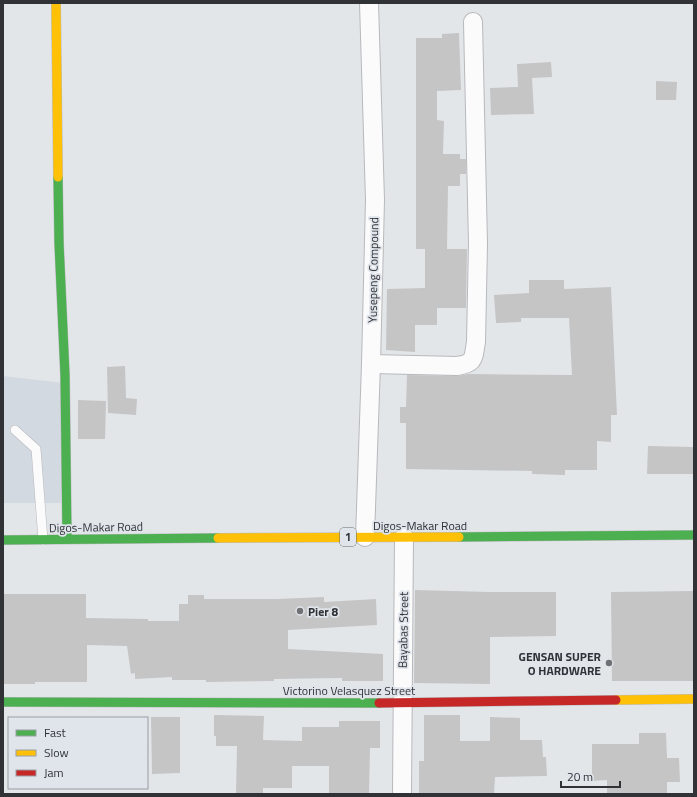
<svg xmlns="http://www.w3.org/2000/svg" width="697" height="797" viewBox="0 0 697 797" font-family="'Titillium Web',sans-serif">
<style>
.built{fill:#d3d9e1}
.building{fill:#c5c5c6}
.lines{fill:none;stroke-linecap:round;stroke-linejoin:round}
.lane-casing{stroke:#b8b9bc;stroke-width:10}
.street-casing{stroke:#b8b9bc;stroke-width:20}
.fast-casing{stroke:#b8b9bc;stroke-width:10}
.slow-casing{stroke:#b8b9bc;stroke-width:10}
.jam-casing{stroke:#b8b9bc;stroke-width:10}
.lane{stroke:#fbfbfc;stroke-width:9}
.street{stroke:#fbfbfc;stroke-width:18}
.fast{stroke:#4caf50;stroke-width:9}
.slow{stroke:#ffc107;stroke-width:9}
.jam{stroke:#c62828;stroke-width:9}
.poi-dot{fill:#6f7174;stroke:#e0e5ec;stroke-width:1.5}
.labels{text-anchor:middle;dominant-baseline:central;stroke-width:3.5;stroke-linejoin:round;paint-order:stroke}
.shield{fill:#e0e5ec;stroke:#65686c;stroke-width:1}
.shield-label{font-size:11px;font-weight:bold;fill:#303235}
.street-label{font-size:12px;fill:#303235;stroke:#e0e5ec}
.poi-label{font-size:12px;font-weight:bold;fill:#303235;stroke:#e0e5ec;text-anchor:start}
</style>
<rect width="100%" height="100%" fill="#e3e6e9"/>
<path class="built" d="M3,376L64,383L61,503H3Z"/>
<g class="building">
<path d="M459,33L461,90L437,91V120L444,121L443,154H460V159H466V174H460V186H448L447,249H467L466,308H437V325H415V352L386,350L387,289L425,288V249H416V38H442V34Z"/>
<path d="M551,62L552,77L532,78L534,114L491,115L490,88L518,87L517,64Z"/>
<path d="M656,81L677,82L676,100H656Z"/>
<path d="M529,280H564V289L611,287L617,415H611V442L597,441V470H565V475L532,474V471L406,469V423H400V407H406L407,375L457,376L469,374L572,375L569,318H521V322L496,323L494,295L529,293Z"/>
<path d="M125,366L126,398L137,399L136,415L108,413L107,367Z"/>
<path d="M78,400L106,401L105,439H78Z"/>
<path d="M648,446L694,447V474H647Z"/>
<path d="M415,590L490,592H556V636L490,637V684L414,683Z"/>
<path d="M694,591V681H612L611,592Z"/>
<path d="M3,594H86V618L148,619V621H179V604H188V595H204V599H277L324,597V602L376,599L377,625L288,630V649L383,654V681H342V678L274,679V681L206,682V680H172V677L135,679V673L131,674L127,646L87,645V682H35V684H3Z"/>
<path d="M214,715L264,716L263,740L302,741V727H339V721H380V748H370L369,794H329V766H292V788H263V794H236L237,746H216V736H214Z"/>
<path d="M424,715H460V741H490V717L520,718V740H542L543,757H546L547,776L495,777L494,794H419V761H424Z"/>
<path d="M151,717H180V773L152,774Z"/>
<path d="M639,733H666L667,758H679L680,782H667V793L607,794V780L592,781V744H639Z"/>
</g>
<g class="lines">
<g class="lane-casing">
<path id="lane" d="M15,430L36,449L43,540"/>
</g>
<g class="street-casing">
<g id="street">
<path d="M371,364L457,366C475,363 473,359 476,342L478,244L473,22"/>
<path d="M365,537L371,364L375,200L369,3"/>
<path d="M402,794L404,537"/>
</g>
</g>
<g class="fast-casing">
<g id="fast">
<path d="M58,177L59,243L65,375L67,539"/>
<path d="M459,537L694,535"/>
<path d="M3,540L218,538"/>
<path d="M3,702L379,703"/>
</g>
</g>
<g class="slow-casing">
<g id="slow">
<path d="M56,3L58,177"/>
<path d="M218,538L459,537"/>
<path d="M616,700L694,699"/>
</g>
</g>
<g class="jam-casing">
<path id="jam" d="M379,703L616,700"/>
</g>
<use href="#lane" class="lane"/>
<use href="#street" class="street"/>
<use href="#fast" class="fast"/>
<use href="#slow" class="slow"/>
<use href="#jam" class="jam"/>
</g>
<g class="poi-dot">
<circle cx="300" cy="611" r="4"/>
<circle cx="609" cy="663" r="4"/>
</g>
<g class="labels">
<rect class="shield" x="340" y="528" width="16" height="18" rx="3"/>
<g class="shield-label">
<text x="348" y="537">1</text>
</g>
<g class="street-label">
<text transform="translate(373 270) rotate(-89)">Yusepeng Compound</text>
<text x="420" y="525">Digos-Makar Road</text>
<text transform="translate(96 527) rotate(-1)">Digos-Makar Road</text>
<text transform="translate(403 630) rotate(-89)">Bayabas Street</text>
<text x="349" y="690">Victorino Velasquez Street</text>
</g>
<g class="poi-label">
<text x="308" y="611">Pier 8</text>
<text x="601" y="656" text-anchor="end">GENSAN SUPER<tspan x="601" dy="14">O HARDWARE</tspan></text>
</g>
</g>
<rect width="697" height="797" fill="none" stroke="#303235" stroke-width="8"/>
<rect x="8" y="717" width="140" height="72" fill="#e0e5ec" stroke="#9a9da3"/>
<rect x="16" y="730" width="20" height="6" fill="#4caf50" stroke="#9a9da3"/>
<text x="44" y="737" font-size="12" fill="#303235">Fast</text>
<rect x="16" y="750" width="20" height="6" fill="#ffc107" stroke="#9a9da3"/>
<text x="44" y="757" font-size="12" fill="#303235">Slow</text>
<rect x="16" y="770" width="20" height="6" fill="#c62828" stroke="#9a9da3"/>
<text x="44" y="777" font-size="12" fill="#303235">Jam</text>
<path d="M561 781v6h59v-6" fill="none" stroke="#303235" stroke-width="2"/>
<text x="567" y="781" font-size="12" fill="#303235" stroke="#e0e5ec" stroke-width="3" paint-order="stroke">20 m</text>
</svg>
